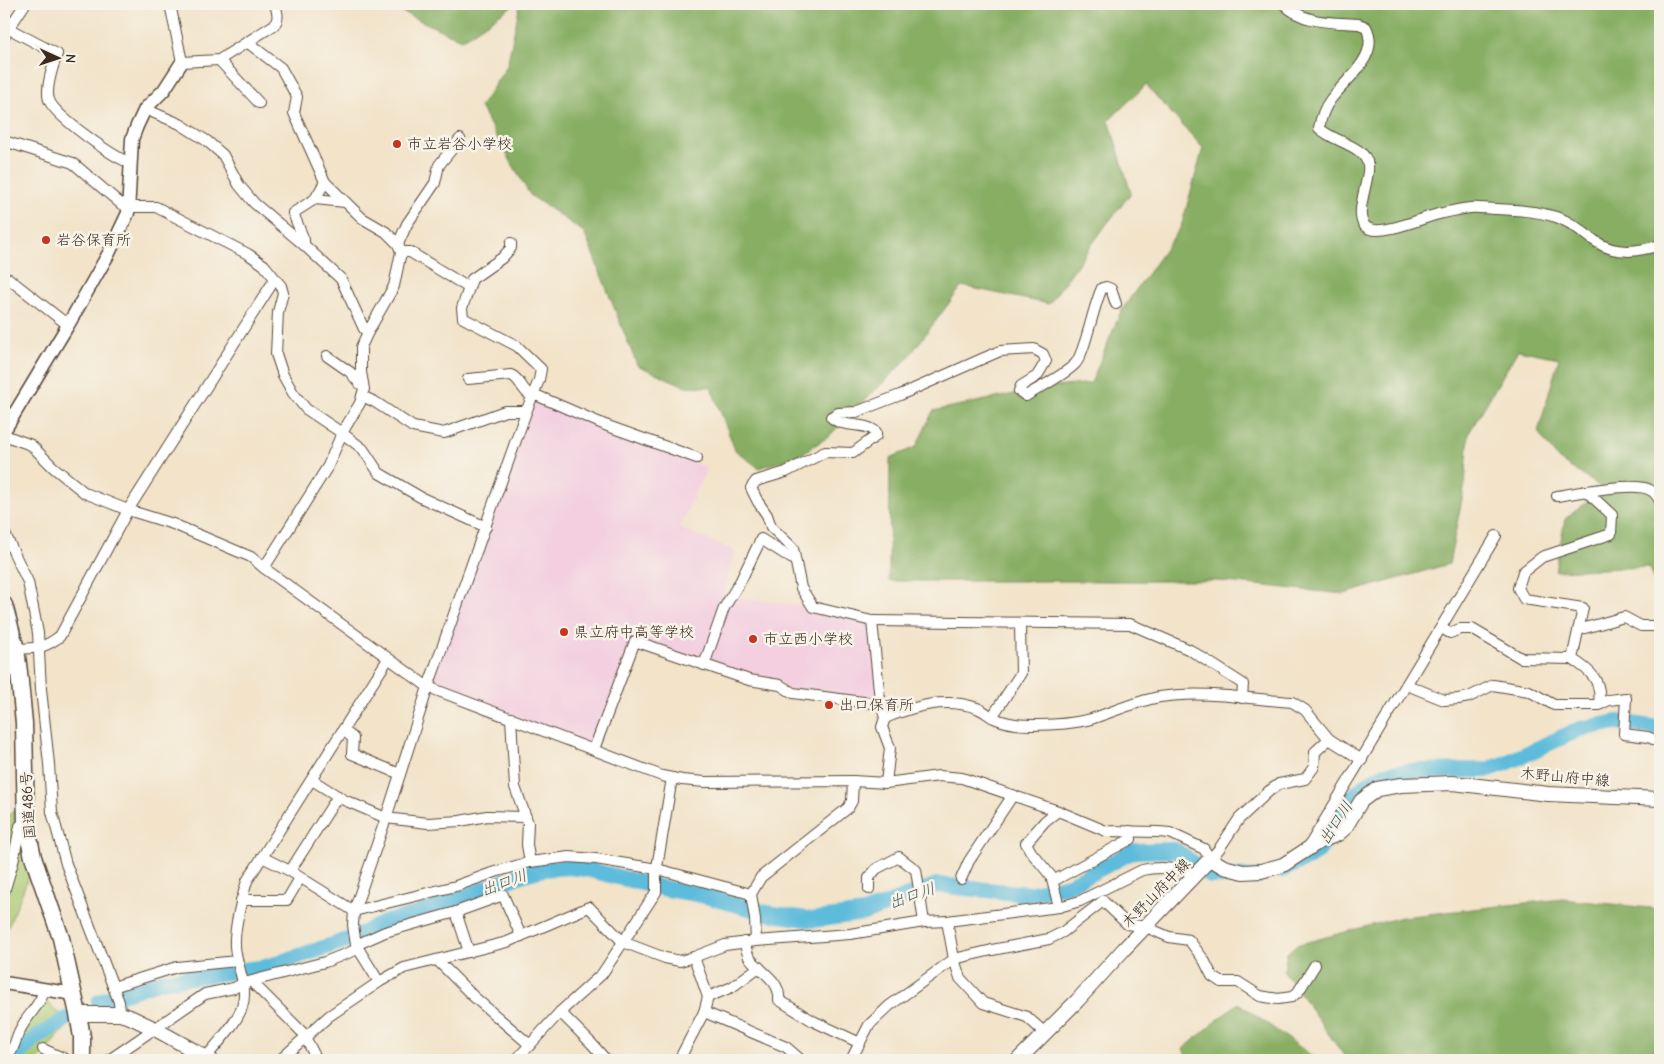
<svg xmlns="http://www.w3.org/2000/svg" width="1664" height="1064" viewBox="0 0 1664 1064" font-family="'Comic Neue','Klee One',sans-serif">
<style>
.built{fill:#f3cfe0}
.green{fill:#aaca72;stroke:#727a48}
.forest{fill:#87ae64;stroke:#616c41}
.water{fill:#5dbbdb;stroke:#4c727c}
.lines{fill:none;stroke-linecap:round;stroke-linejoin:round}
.river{stroke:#5dbbdb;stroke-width:16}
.minor-casing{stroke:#564638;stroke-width:12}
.tertiary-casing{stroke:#564638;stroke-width:15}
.secondary-casing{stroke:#564638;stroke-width:16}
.trunk-casing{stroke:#564638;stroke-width:19}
.minor{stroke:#fff;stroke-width:10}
.tertiary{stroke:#fff;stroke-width:12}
.secondary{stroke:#fff;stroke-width:14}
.trunk{stroke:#fff;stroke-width:16}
.poi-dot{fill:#c8321e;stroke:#f7f3e8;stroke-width:2}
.labels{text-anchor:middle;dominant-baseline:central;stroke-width:5;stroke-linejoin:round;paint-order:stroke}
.poi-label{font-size:15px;fill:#3b2a1e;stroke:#f7f3e8;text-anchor:start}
.street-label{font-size:15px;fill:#3b2a1e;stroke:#f7f3e8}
.water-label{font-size:16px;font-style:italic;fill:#455657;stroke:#f7f3e8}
</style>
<rect width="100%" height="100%" fill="#f7f3e8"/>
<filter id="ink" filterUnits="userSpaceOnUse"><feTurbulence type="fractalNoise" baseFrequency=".02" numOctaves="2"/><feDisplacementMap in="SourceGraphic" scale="10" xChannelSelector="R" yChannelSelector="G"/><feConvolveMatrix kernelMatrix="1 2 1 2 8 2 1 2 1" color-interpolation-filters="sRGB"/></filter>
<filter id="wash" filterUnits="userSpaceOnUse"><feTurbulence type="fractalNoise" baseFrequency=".0096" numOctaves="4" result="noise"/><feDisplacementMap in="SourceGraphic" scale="20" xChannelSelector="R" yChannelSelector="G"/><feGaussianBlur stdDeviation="1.12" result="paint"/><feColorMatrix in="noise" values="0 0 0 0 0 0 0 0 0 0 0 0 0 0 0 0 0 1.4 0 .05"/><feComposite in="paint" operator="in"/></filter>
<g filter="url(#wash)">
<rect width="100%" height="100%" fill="#f2e3c9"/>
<path class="built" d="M533,396L707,468L679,528L734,550L722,602L724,608L737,597L813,607L872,621L880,700L793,693L780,685L752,675L704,665L635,641L594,749L428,687Z"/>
<g class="green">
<path d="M15,811L13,844L4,879V818Z"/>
<path d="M22,842L29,876L4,937V901Z"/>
<path d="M45,999L69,1024L38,1060H9L24,1030Z"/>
</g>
<g class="forest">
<path d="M385,4H515L462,40Z"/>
<path d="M520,4H1660V600L1649,567L1555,571L1565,519L1604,489L1559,460L1538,432L1559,358L1518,350L1469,433L1465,484L1449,564L1344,594L1217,581H889L890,458L916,447L933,411L1038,389L1091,383L1121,311L1181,227L1203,148L1146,85L1109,120L1131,193L1106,225L1049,304L962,286L907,359L828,437L798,456L759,468L735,450L711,387L685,386L637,365L584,232L530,195L480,107L507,66Z"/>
<path d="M1562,899L1660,909V1060H1347L1284,971L1287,953L1296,945L1402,917Z"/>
<path d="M1238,1003L1318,1060H1189L1183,1049Z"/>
</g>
<path class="water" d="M4,678L7,690V801L4,804Z"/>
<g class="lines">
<g class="river">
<path d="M1282,870L1306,859L1318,851L1339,823L1347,804L1354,796L1366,785L1385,774L1413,771L1486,770L1504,764L1580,729L1617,722L1660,728"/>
<path d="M122,994L161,981L266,967L356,937L384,923L423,912L524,874L543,869L569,867L586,869L662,888L702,895L767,913L813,920L864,913L937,885L1028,894L1069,885L1134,851L1175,850L1211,876L1256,877"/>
<path d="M99,1002L111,997"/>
<path d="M12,1060L34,1039L66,1019"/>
</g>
</g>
</g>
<g filter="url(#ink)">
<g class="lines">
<g class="minor-casing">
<g id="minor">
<path d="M170,4L182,62L219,60L274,25C280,18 277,12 275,4"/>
<path d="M1284,4C1303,24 1333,22 1359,24L1366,27C1381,56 1346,79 1331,99C1324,108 1321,117 1319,128C1333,142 1365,145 1368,165C1371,180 1349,222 1370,229C1385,235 1426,216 1443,213C1452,211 1461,209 1470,208C1478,207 1487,209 1496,209C1516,210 1537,211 1556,217C1572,222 1582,232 1595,241C1615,255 1638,252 1660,245"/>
<path d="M4,26L57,54C53,66 45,88 49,100C55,116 114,158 131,163"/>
<path d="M4,36L25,4"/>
<path d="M247,42L281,68L297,97L294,113L325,182L362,218L386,232L398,244L401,252L394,286L368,332L361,347V372L364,389L360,403L342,433L328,466L264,568"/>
<path d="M219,60L259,103"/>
<path d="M145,109L180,124L207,141L223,155L239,185L254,203L304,245L341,279L364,329L368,332"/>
<path d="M4,141L73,163L121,204L129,207H156L248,254L264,265L281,286L283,293L278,312L276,354L283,375L293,393L306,409L342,433L363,449L379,473L422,498L486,527"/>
<path d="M315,199L345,202"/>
<path d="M398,244L407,224L435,183L439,165L460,139"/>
<path d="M304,245V240L293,213L315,199L325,182"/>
<path d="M401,252H410L469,288"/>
<path d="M4,277L9,279L68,325"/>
<path d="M327,356L350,372L360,384H363"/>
<path d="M468,379L511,375C523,380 522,397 538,396L605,425L697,458"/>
<path d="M362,396L375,402L413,427L444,433L505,411H523L526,412"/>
<path d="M4,435L31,445L53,467L85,493L128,510L173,524L251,557L264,568L428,687L662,776L682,780L705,782L853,781L886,783L939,776L962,778L1058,811L1106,831L1158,832L1170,833L1204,849L1210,859L1219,849L1239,819L1269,791L1279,784L1305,779L1314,767L1315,752L1329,739"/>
<path d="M1586,491L1612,515L1611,534L1542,557L1523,572L1518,588L1524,599L1583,608L1572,659C1591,671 1602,680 1599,705"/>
<path d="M1557,496C1575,493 1636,481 1650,490C1655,492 1658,497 1660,501"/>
<path d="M4,532L28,582L38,633L41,689L49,764L52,812L66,864L119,1002L120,1014"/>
<path d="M872,621L1130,624L1190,650L1243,684L1242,698"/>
<path d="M1441,628L1450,633L1460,629H1472L1521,658L1572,659"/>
<path d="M1578,630L1624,617L1641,626H1660"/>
<path d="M16,649C35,648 44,649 60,636L128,510L275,279"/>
<path d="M704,665L724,608L741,580L761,539L794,560"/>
<path d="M1407,685L1444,700L1458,699L1469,697L1493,685L1529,691L1554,705H1599L1609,700L1626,698L1624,734L1648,737L1660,742"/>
<path d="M992,717L1021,673L1020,624"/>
<path d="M511,718L515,787L528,823L527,845L530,862"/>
<path d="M885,718C915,706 945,697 977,708C983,710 988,715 994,718C1005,723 1018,725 1031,725C1050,725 1072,724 1091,719C1113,712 1136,701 1160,697C1203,690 1249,699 1292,702L1305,710L1329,739L1362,760"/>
<path d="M343,730L353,738L352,754L400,774"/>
<path d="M594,749L635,641L749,680L780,685L793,693L871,703L880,700"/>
<path d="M312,780L344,800L386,818L428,823L460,821L487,816L526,817"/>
<path d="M886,783L890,748L882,727L885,718L880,700L872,621L813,607L801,588L793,548L771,527L767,515L758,502L751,488L756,481L786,472L825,452L853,453L876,436V432C864,421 843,429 831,417L838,413L856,412L900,395L1000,351L1034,349L1043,354L1046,361L1037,376L1021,386L1019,391L1026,396C1040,387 1063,376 1075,364C1085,354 1093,306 1102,288L1106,287L1111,289L1116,304"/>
<path d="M1058,811L1045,821L1026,843L1031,852L1051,876L1059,907"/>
<path d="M1309,846L1496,536"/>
<path d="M262,857L290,871L354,911L456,886L495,872L530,862L569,857L596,859L657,869L751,894"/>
<path d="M290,871L338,796"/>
<path d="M961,879L969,861L1013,795"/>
<path d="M1053,881L1131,839L1130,831"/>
<path d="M869,889V878L876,869L899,857L916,870L924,922"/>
<path d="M4,892L13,862L20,826L26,825"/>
<path d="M241,900H287L300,878"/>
<path d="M456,912L469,952"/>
<path d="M947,921L954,959L960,978L983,1003L1027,1017L1045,1033"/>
<path d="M756,941L755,919L751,894L761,877L848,808L852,801L853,781"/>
<path d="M744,942C746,947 747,953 749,957C759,971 781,980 779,1000L813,1021L860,1043"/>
<path d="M356,945L385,932L456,912L503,895L521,936"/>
<path d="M437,960L474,997L530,1045"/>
<path d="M252,982L303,1033L317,1060"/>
<path d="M379,982L356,945L353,925L354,911L386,818L428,687L526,412L539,380L541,369L517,346L463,318L462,308L472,279L502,258L511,248V243"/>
<path d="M113,987L177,967L237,961"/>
<path d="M708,997L732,987L759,967"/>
<path d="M560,1012L592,1044L606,1060"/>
<path d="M704,1012L786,1047L801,1060"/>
<path d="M43,1049L67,1060"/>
<path d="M206,1057C217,1044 237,1023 242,1007C249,986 236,966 235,946C234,928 242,898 247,881L388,659"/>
<path d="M4,1060C15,1050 14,1042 20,1030C27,1015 41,1005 44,990"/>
<path d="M109,1060L205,994L234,988L244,983L325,962L358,949"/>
<path d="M280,1060L329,1016L379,982L404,968L507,942L589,907L623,942L665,958L680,961L694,957L725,945L756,941L850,934L924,922L947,921L1059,907L1080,901L1142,870C1156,867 1184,867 1196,875"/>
<path d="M516,1060L560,1012L602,974L656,892V873L672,778"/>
<path d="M679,1060L704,1012L708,997L694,957"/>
<path d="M851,1060L869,1025L889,1006L954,959L992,950L1049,939L1063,932L1103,901L1127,924L1146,927L1169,937L1189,940L1204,960L1212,976L1221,982H1238L1260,996L1278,999L1292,997L1298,992L1315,965"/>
</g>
</g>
<g class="tertiary-casing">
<g id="tertiary">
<path d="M4,431L68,325L109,253L128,213L132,139L137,126L145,109L164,90L182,62"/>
<path d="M4,983L74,994"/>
</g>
</g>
<g class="secondary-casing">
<g id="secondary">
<path d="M78,1014H120L130,1017L155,1029L211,1060"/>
<path d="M1018,1060L1077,1001L1124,949L1210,859L1224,867L1243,872L1261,871L1283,865L1320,841L1338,834L1345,828L1361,801L1377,789L1401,785L1453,783L1548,794L1660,799"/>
</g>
</g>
<g class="trunk-casing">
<path id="trunk" d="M4,605L16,649L19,672L24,723L26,825L33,857L61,938L78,1014L82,1037V1060"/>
</g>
<use href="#minor" class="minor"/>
<use href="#tertiary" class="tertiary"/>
<use href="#secondary" class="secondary"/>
<use href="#trunk" class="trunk"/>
</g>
</g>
<g class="poi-dot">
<circle cx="397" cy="144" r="5"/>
<circle cx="46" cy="240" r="5"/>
<circle cx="564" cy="632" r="5"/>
<circle cx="753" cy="639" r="5"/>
<circle cx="829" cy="705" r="5"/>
</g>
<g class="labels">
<g class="poi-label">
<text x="407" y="144">市立岩谷小学校</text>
<text x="56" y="240">岩谷保育所</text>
<text x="574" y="632">県立府中高等学校</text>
<text x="763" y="639">市立西小学校</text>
<text x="839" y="705">出口保育所</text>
</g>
<g class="street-label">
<text transform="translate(1565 777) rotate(5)">木野山府中線</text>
<text transform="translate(28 805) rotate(-94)">国道486号</text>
<text transform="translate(1156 893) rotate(-46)">木野山府中線</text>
</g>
<g class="water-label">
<text transform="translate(1336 823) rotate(-57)">出口川</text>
<text transform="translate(504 883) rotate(-20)">出口川</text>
<text transform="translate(912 896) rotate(-19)">出口川</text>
</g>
</g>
<rect width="1664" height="1064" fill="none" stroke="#f7f3e8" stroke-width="20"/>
<g transform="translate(58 58) rotate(93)" stroke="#f7f3e8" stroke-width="4" paint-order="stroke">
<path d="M0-4L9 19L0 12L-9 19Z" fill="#3b2a1e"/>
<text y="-8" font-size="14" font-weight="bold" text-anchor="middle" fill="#3b2a1e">N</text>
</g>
</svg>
